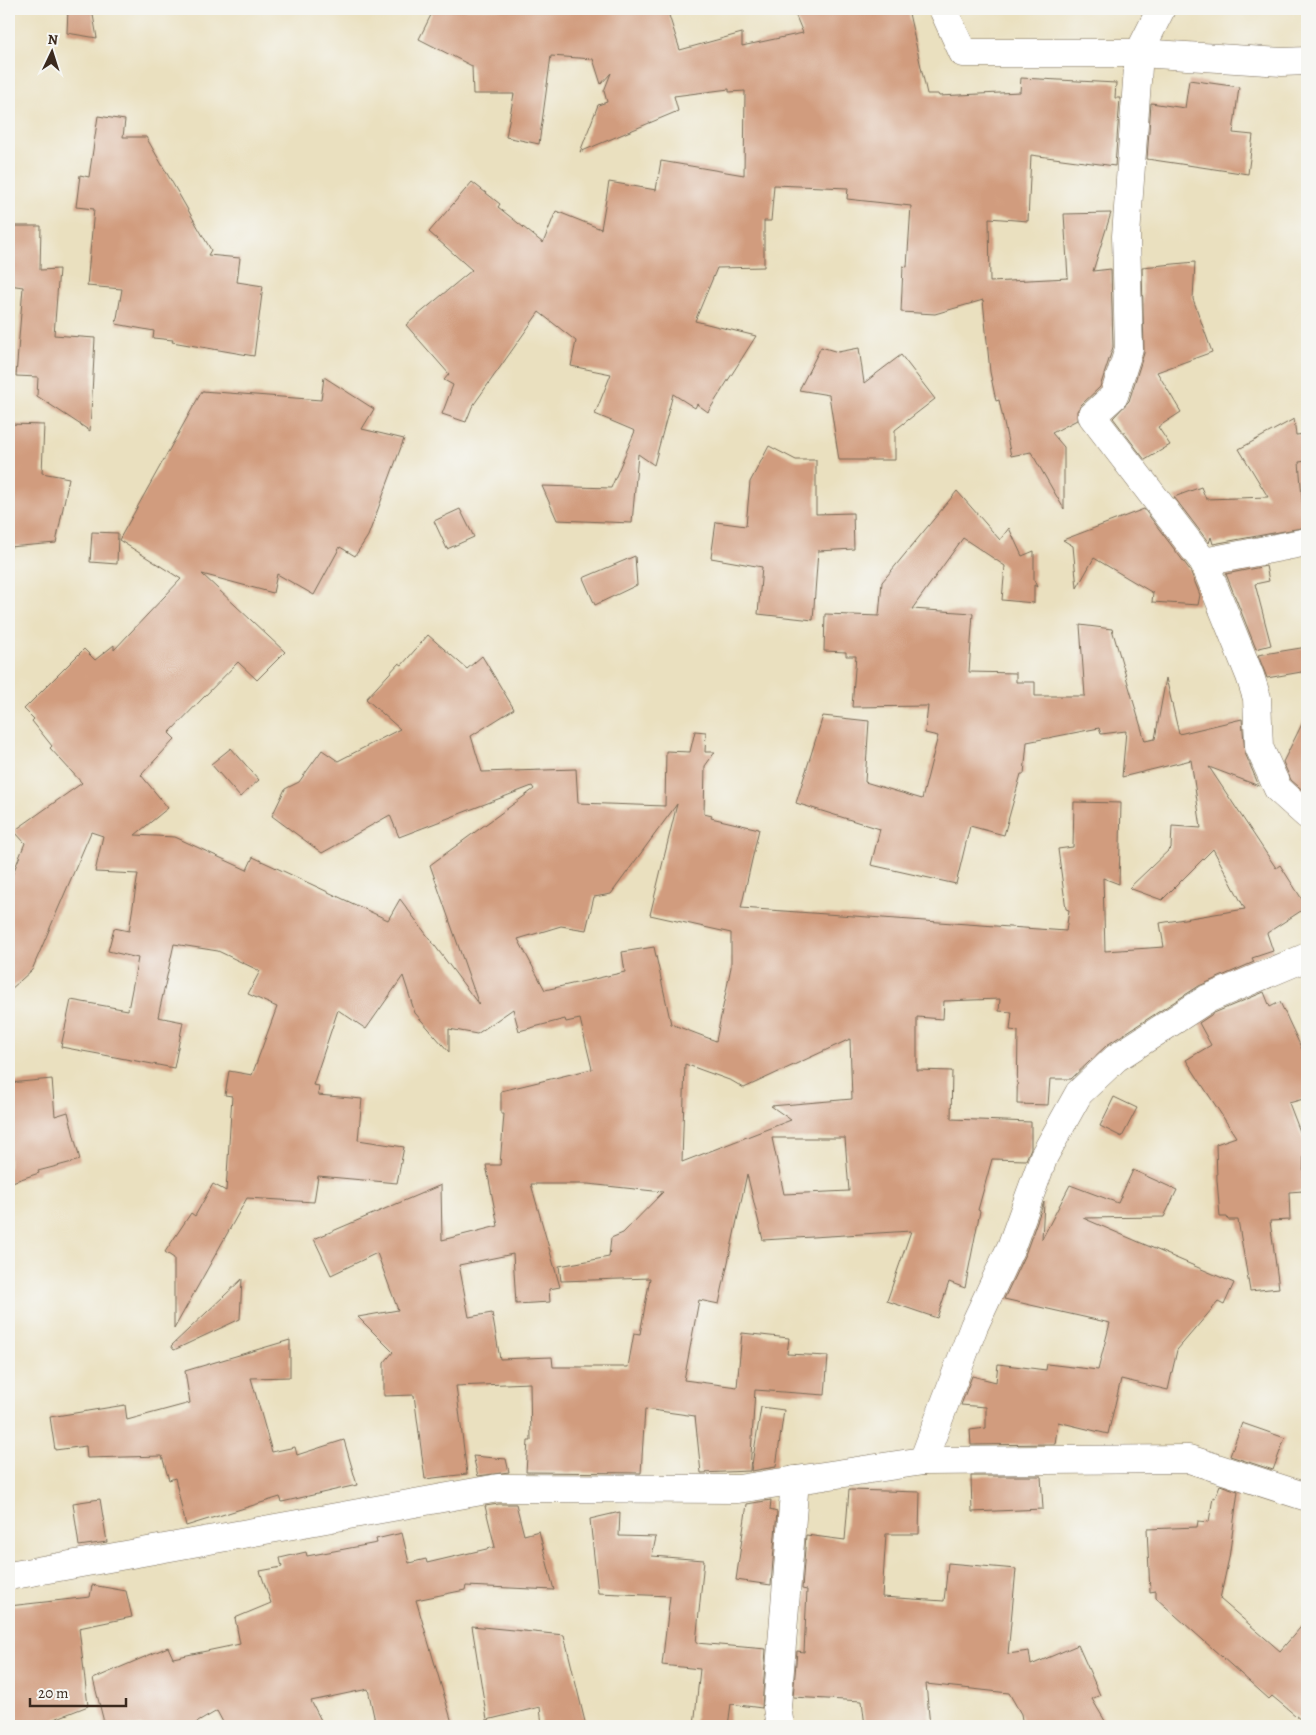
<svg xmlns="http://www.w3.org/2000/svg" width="1316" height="1735" viewBox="0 0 1316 1735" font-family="Alegreya,serif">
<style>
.building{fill:#d19c7e;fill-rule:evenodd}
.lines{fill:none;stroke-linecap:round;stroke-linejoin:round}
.minor-casing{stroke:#786a56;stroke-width:29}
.minor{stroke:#fff;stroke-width:28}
</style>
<rect width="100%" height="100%" fill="#f6f6f2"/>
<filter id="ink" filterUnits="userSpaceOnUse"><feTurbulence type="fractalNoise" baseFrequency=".02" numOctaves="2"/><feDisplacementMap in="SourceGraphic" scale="10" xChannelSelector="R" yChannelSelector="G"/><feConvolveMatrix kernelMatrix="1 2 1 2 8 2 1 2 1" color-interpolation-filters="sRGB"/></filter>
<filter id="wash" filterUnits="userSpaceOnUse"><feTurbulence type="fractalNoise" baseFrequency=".0096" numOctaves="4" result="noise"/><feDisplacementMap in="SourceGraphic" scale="20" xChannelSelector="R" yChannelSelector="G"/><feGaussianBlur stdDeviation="1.12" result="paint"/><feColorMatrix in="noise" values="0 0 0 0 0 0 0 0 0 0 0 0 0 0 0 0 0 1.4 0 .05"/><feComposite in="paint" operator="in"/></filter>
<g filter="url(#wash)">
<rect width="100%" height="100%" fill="#eae0bf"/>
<g id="blocks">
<g class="building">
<path d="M68,9H92L97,38L67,33Z"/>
<path d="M434,9H667L680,50L742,33V46L803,33L793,9H908L927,94H938L939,96L1020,92L1021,78L1116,83L1115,98H1120L1115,166L1031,155L1028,221L989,218L990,282L1068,278L1064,214L1111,213L1093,271L1111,269L1113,347L1100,387L1081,405L1077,411V420L1052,433L1064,447V509L1031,452L1011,456L999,400L996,401L990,372L983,300L935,314L901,312L903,266L907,267L911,206L847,199L848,188L774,185L771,221H764V267L717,268L695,321L756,336L708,412L697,404L695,408L673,394L654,465L638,454L632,523L557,520L542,486L611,488L635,431L595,414L611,374L571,366L576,341L539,312L472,407L466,422L442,414L453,385L444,380L449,374L406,325L472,270L429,232L472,182L500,204L498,207L543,243L556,211L601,229L609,182L656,190L661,161L744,175L745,91L729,92V89L674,96L678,111L580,152L598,105L607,102L604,91L611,73L601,84L593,59L551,56L539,144L506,137L514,94H473L472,66L419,39Z"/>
<path d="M1189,80L1239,87L1233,133L1253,135L1248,174L1147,159L1151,103L1185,108Z"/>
<path d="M98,116L125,120L123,137H146L211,250L208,255L240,258L237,282L263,286L254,356L172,342L173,340L153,338L154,331L116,324L122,289L87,286L94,209L76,207L80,175L89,177Z"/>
<path d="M9,226H41L40,270L59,269L54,335L95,338L90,431L37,396L38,377L16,376L23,287L9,285Z"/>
<path d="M1195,262L1193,299L1212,352L1157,372L1181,412L1158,427L1170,445L1145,460L1113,418L1129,401L1144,353L1142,267Z"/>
<path d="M821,347L838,352L859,348L864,383L901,355L935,399L895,430V460H839L829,395L799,390Z"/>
<path d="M324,377L374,409L362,429L404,439L368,536L355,556L340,547L314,595L277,574L273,593L202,574L285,652L257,680L238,662L169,733L175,739L141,775L168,808L135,835L175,837L247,870L253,857L388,920L400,899L479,1005L430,865L534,789L532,786L399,837L390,815L322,853L272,816L285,789L299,782L322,750L338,761L400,729L366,699L399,663L402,665L428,635L467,669L482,656L514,709L471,736L482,772L576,769L578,803L665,806L666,751L690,752L695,731L706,732L705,752H715L705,766L704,814L712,816L711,818L759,829L741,908L1066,931L1069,910L1066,909L1058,849L1073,847L1074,802L1121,803L1119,884L1103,878L1105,951L1164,947L1160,923L1245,909L1213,849L1162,900L1129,888L1171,848L1172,826L1201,828L1191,760L1122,777L1126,731L1101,734L1099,728L1027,742L1024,774H1021L1004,835L970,826L956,884L871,865L880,829L796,803L823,716L869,721L865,782L922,799L938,736L925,733L928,706L852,707L856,656H846V652L824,651L825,614L879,616L882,582L957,491L1000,540L1009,528L1022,556L1034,551V580L1037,587L1034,585V603L1002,600L1005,566L963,538L912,609L973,613L969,672L1016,673V682H1035V696H1085L1080,625L1112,629L1145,741L1155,739L1166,678L1179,734L1242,719L1245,753L1259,786L1209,767L1276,868L1280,865L1307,907L1267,933L1273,951L1252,958L1254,962L1199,986L1107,1045L1071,1079H1050L1048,1105L1017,1104L1018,1031L1010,1030L1012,1012L999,1011L1000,999L944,1001L943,1019L917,1017V1070L952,1071L951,1119L1031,1122V1148L1026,1160L992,1159L978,1210L980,1211L965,1288L949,1282L937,1318L887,1301L911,1231L763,1240L747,1174L719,1304L699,1300L684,1380L737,1387L742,1333L789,1338L787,1354L828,1356L825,1395L755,1390L750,1471L701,1473L695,1416L645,1409L641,1473L526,1472L528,1441H531L530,1383L456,1386L467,1474L425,1479L414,1395L384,1396V1363L393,1352L358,1317L398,1310L377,1253L331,1275L314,1239L441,1185L442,1240L498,1226L486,1165H500L504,1114H501V1091L592,1069L580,1019L566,1022L565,1019L519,1031L513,1009L477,1034L449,1029V1052L415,1013L403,976L366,1029L338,1010L313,1085L319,1086L318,1095L362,1099L358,1140L404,1147L397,1183L318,1176L314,1202L247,1198L174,1329V1258L165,1252L191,1213L195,1216L213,1184L226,1191L232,1096L225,1095L229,1071L252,1075L277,1007L248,994L260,971L218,951L174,944L158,1017L183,1022L174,1068L61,1047L71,1000L128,1010L138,958L108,951L114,928L129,931L138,874L95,872L103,836L91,832L32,970L9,991V883L25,843L14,831L82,783L50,748L52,746L32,721L34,719L24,709L84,649L95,660L114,645V650L181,579L119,540L202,391L321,400ZM677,804L650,915L731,933V967L716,1041L671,1024L654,947L622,952L625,972L545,990L518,939L561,926L586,930L594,897L611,894ZM850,1039L852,1099L771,1106L791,1120L682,1162L685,1064L732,1081L744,1088ZM772,1138H845L849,1191L784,1194ZM531,1184H588L663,1192L623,1233L611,1238L609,1257L559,1266L561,1281L650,1278L640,1334L634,1333L628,1367H553L552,1357L500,1359L492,1313L469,1317L459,1265L513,1254L516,1304L550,1302L549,1289L560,1287Z"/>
<path d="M1294,419L1296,435L1307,434V461L1299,462L1303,509H1307V527L1213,544L1211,537L1209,543L1174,497L1201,487L1206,499L1268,497L1239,449Z"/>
<path d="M9,424L44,425L42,473L69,478L56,543L9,547Z"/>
<path d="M769,446L796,460H816V514L853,513L854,549L818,551L813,620L758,614L762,567L711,558L716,522L746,526L750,482Z"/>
<path d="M460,509L474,537L447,549L434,521Z"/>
<path d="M1144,509L1190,570L1200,595L1198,605L1152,602L1153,593L1094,558L1077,588L1073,546L1063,540Z"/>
<path d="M92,532L118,533L117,564L90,562Z"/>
<path d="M635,556L637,585L595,605L583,578Z"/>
<path d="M1266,566L1269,581L1255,584L1271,645L1256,649L1226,574Z"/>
<path d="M1307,647V671L1267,678L1258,655Z"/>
<path d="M1307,714V794L1291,780L1283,762Z"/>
<path d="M231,748L259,780L240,797L211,764Z"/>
<path d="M1264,992L1270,1007L1280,1002L1307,1060V1098L1289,1103L1304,1142L1303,1191L1289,1192L1290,1220L1270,1221L1279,1288L1250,1291L1238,1220H1228L1227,1217H1220L1217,1180L1216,1144L1236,1137L1186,1060L1211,1045L1199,1023L1214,1013Z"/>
<path d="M52,1079L55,1116L68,1112L80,1160L38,1171L39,1173L9,1183V1083Z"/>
<path d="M1114,1097L1137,1108L1122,1137L1100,1126Z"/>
<path d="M1133,1170L1177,1190L1164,1217L1083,1218L1234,1283L1224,1305L1218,1302L1177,1350L1168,1390L1121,1379L1108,1434L1058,1422L1055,1444L971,1445L970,1430L986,1428V1407L961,1405L972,1376L996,1382L998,1364L1046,1370L1047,1364L1098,1370L1110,1323L1004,1299L1026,1252L1044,1202L1042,1239L1070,1185L1118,1203Z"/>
<path d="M242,1279L240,1319L174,1350L171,1346Z"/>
<path d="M290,1340V1377L251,1378L272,1452L295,1447L297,1455L344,1440L357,1485L282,1502L280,1497L186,1526L175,1478L169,1480L162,1456L87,1458L86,1446L55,1450L50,1417L125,1405L127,1420L190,1403L185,1371Z"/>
<path d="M761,1407L784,1410L776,1467L751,1471Z"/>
<path d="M1242,1423L1285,1438L1273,1470L1230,1456Z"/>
<path d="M473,1456L506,1459L509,1472L478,1476Z"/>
<path d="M971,1476H1041L1043,1509L972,1512Z"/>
<path d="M1220,1485L1238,1491L1229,1558L1220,1599L1280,1651L1307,1620V1725L1272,1696L1269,1699L1156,1598V1591L1150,1592L1147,1529L1197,1527L1198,1521L1209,1522L1213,1497L1215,1498Z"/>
<path d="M849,1490L920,1492L919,1534H886L882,1597L944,1601L948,1563L1016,1569L1008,1654L1029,1651L1031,1665L1078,1645L1100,1695L1092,1699L1108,1726H1023L1021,1714L1009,1693L926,1684L930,1726H865L862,1701L793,1697L797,1651L804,1652L807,1590L802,1589L806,1535L845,1540Z"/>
<path d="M100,1499L107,1542L79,1546L73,1503Z"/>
<path d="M771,1500L770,1510L777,1512L771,1585L736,1580L747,1504Z"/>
<path d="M499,1504H516L524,1535L539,1531L554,1590L466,1586L465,1590L416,1600L453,1726H376L368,1689L311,1701L324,1726H225L217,1711L191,1726H105L93,1679L168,1647L173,1658L240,1644L235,1618L271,1603L260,1571L282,1567L280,1558L306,1552L307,1556L377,1543L376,1539L402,1533L409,1563L426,1559L427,1563L495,1547L485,1506Z"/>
<path d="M620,1512L619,1536L656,1537L652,1556L704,1560L696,1643L766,1649L762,1708L731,1704L728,1726H694L700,1669L662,1665L670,1596L598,1593L590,1519Z"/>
<path d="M92,1585L126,1591L132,1617L79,1628L88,1706L37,1726H9V1606L90,1597Z"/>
<path d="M472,1626L564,1635L586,1726H542L540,1707L487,1720Z"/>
</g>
</g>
</g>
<g filter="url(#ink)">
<use href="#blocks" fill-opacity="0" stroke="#786a56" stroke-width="1"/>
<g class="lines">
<g class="minor-casing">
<g id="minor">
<path d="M943,9L963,53H1139L1282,62L1307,61"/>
<path d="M1161,9L1139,53L1126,236L1129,349L1114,396L1092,416L1204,562L1250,676L1257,698L1259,747L1278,789L1307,815"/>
<path d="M1204,562L1307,542"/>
<path d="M923,1461L974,1326L1011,1247L1044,1156L1079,1093L1116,1058L1207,999L1307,957"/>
<path d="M9,1576L498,1488L738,1489L923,1461L1189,1459L1307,1497"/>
<path d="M780,1726L777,1707L795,1480"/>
</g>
</g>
<use href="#minor" class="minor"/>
</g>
</g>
<rect width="1316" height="1735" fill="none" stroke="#f6f6f2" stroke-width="30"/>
<g transform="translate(52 52) rotate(4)" stroke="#f6f6f2" stroke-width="4" paint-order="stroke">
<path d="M0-4L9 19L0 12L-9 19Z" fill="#3b2a1e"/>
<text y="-8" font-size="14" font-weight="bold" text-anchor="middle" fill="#3b2a1e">N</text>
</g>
<path d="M30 1698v8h96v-8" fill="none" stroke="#3b2a1e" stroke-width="2.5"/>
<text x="38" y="1698" font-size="15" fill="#3b2a1e" stroke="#f6f6f2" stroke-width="4" paint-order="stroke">20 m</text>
</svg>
